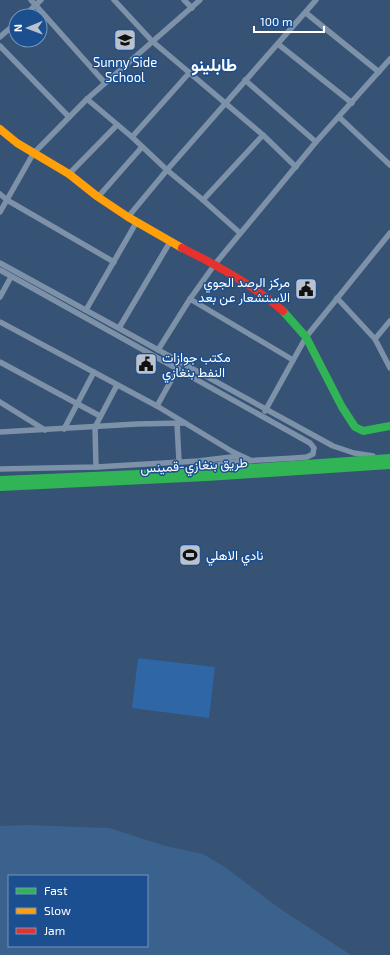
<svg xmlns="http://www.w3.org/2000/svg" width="390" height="955" viewBox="0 0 390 955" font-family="'Exo 2',Vazirmatn,sans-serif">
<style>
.green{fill:#2f66a5}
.water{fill:#3b618d;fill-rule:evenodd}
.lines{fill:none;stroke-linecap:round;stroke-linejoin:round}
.street{stroke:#7d92a8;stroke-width:5.5}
.fast{stroke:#30b455;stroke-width:8}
.slow{stroke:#ff9f0a;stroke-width:8}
.jam{stroke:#e5322d;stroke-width:8}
.labels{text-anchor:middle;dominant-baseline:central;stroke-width:3;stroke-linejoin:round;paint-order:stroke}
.poi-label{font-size:13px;fill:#fff;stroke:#1b4f8f;text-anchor:start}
.street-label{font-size:13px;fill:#fff;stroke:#1b4f8f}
.district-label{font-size:17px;font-weight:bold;fill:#fff;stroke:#1b4f8f}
</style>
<rect width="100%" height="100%" fill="#365274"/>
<path class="green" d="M138,658L215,667L209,718L132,708Z"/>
<path class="water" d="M27,825L109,828L166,846L203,854L225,867L279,908L351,955H0V826ZM9,876H147V946H9Z"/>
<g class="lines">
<g class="street">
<path d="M31,0L105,83"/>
<path d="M114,0L152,41L263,135L296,167"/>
<path d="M184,0L192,8"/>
<path d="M306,13L379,72"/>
<path d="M24,16L41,0"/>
<path d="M0,37L16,23"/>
<path d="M278,44L352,103"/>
<path d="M0,46L69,117"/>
<path d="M245,80L316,142"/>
<path d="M87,99L132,137L167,170L203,200L240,233"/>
<path d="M339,117L390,165"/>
<path d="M132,137L190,72"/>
<path d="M69,174L117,125"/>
<path d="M0,194L7,200L114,262"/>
<path d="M98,197L142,147"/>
<path d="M203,200L263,135"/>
<path d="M0,212L33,154L87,99L200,0"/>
<path d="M128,217L167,170L316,0"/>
<path d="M0,263L333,446L354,453L373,456"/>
<path d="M0,270L310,443L314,448L313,454L307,457C272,460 237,459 203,468"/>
<path d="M0,297L11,277"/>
<path d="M337,298L375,339L390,368"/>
<path d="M190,299L293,360"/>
<path d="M86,310L136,223"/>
<path d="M0,322L157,406L233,452L250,460"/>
<path d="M119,328L170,242"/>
<path d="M375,339L390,321"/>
<path d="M158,350L190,299L215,264L316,142L390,59"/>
<path d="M0,362L100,416"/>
<path d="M0,402L45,430"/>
<path d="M157,406L178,368"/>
<path d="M265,411L306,337L390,233"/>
<path d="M177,423L179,461"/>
<path d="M64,429L94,372"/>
<path d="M0,432L137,424L185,423"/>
<path d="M96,467L95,427L117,385"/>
<path d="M0,469L96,467L198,461L240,456"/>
</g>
<g class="fast">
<path d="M283,311L306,337L342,407L355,427L363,431L390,426"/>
<path d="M0,480L207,471L390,458"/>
<path d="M0,487L207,477L390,465"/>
</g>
<path class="slow" d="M0,129L17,143L69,174L98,197L128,217L182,248"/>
<path class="jam" d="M182,248C217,265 253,285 283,311"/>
</g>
<defs>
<g id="school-square" transform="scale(1.15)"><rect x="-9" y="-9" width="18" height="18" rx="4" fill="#b9c2ce" stroke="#1b4f8f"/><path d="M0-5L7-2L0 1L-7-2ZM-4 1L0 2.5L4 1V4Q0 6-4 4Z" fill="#111"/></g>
<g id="civic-square" transform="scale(1.15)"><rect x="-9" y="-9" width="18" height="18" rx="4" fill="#b9c2ce" stroke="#1b4f8f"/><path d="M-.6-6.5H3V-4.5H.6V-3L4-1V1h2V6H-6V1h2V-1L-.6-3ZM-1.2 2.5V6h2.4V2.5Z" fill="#111"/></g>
<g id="stadium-square" transform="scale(1.15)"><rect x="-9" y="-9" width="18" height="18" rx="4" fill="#b9c2ce" stroke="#1b4f8f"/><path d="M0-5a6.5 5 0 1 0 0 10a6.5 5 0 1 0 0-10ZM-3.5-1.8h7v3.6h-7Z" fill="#111"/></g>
</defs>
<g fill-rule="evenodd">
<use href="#school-square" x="125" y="40"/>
<use href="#civic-square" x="306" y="289"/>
<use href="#civic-square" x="146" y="364"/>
<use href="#stadium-square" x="190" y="555"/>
</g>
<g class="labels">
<g class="poi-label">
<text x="125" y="62" text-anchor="middle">Sunny Side<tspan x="125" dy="15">School</tspan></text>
<text x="290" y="282" text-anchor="end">مركز الرصد الجوي<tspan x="290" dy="15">الاستشعار عن بعد</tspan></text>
<text x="162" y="357">مكتب جوازات<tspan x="162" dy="15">النفط بنغازي</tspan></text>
<text x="206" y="555">نادي الاهلي</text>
</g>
<g class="street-label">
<text transform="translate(194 465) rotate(-3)">طريق بنغازي-قمينس</text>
</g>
<g class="district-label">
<text x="214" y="64">طابلينو</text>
</g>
</g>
<rect x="8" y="875" width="140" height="72" fill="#1b4f8f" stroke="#7695bc"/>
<rect x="16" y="888" width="20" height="6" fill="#30b455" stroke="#7695bc"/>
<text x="44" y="895" font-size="12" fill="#ffffff">Fast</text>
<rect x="16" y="908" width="20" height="6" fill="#ff9f0a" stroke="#7695bc"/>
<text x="44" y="915" font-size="12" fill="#ffffff">Slow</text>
<rect x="16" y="928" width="20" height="6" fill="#e5322d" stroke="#7695bc"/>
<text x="44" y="935" font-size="12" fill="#ffffff">Jam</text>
<g transform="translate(28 28) rotate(269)"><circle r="19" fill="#1b4f8f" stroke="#7695bc"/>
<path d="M0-3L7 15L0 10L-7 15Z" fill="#b9c2ce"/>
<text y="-6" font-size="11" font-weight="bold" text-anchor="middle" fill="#ffffff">N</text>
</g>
<path d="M254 26v6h70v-6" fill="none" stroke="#ffffff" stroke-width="2"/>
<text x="260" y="26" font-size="12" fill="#ffffff" stroke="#1b4f8f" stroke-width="3" paint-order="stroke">100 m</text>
</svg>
